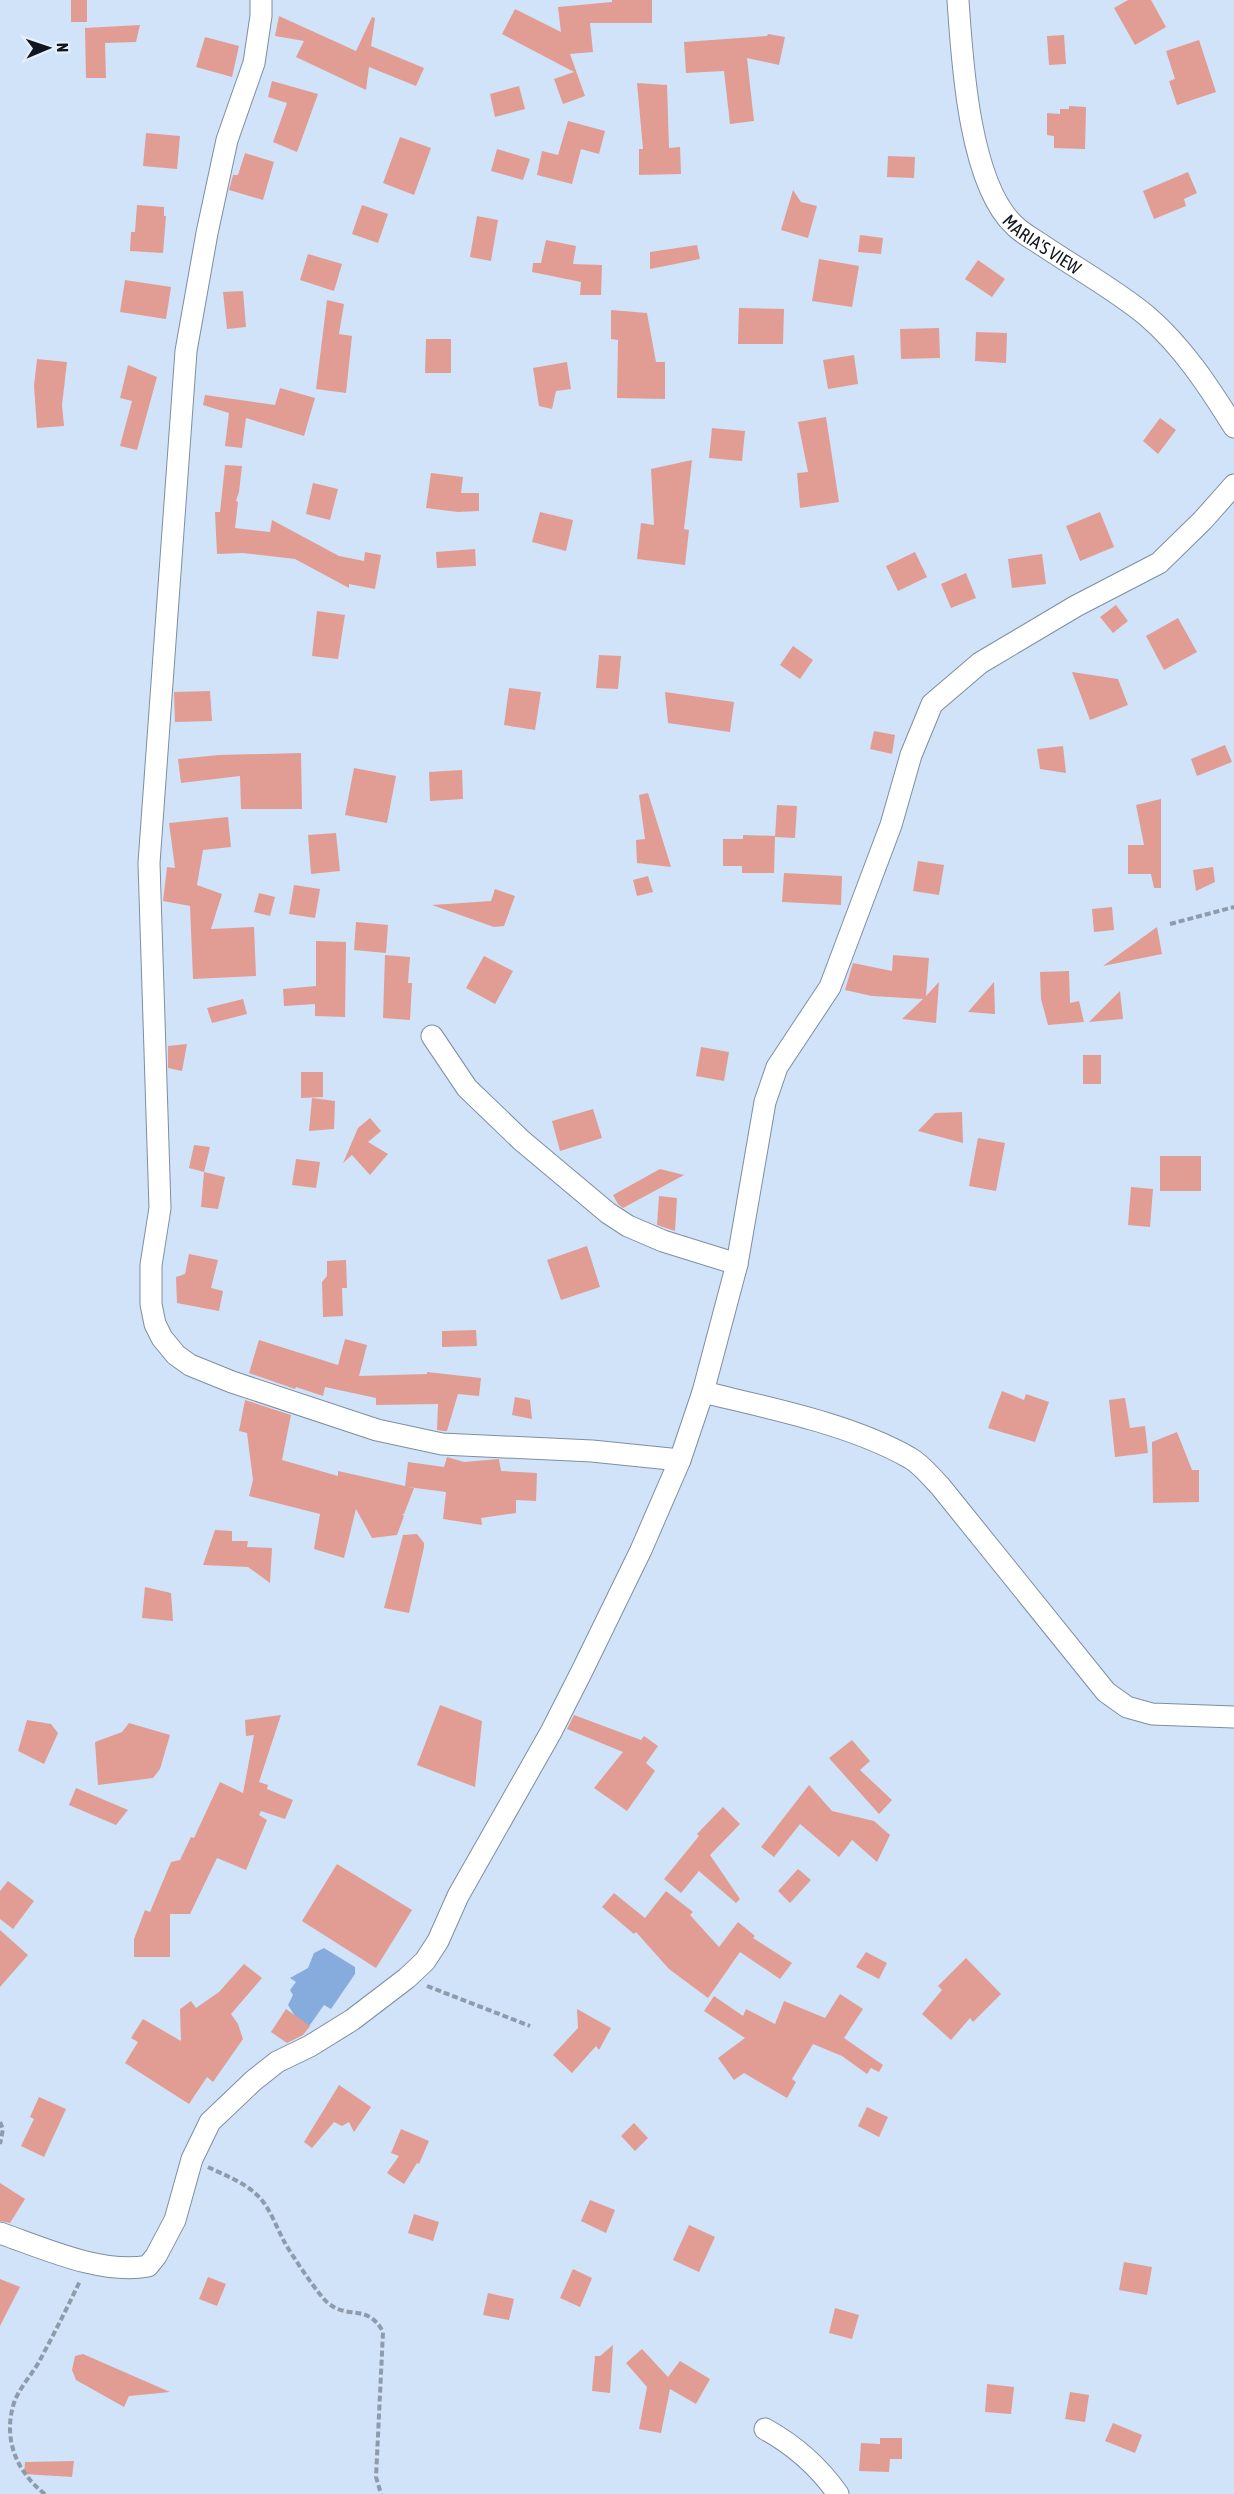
<svg xmlns="http://www.w3.org/2000/svg" width="1234" height="2494" viewBox="0 0 1234 2494" font-family="'Asap Condensed',sans-serif">
<style>
.water{fill:#85acdd}
.building{fill:#e19d93}
.lines{fill:none;stroke-linecap:round;stroke-linejoin:round}
.minor-casing{stroke:#7e8ea2;stroke-width:23}
.path{stroke:#8d9bab;stroke-width:4;stroke-dasharray:6 3;stroke-linecap:butt}
.minor{stroke:#fff;stroke-width:21}
.labels{text-anchor:middle;dominant-baseline:central;stroke-width:4.5;stroke-linejoin:round;paint-order:stroke}
.street-label{font-size:18px;fill:#10161d;stroke:#e5effc}
</style>
<rect width="100%" height="100%" fill="#d1e3f8"/>
<path class="water" d="M324,1948L355,1967V1974L331,2009L324,2005L305,2032L288,2005L293,1995L290,1990L296,1982L290,1978L308,1968L314,1953Z"/>
<g class="building">
<rect x="71" y="0" width="16" height="22"/>
<path d="M612,0H652V23H590L593,52L570,54L585,96L563,104L554,79L574,72L502,34L515,9L561,32L558,7L612,2Z"/>
<path d="M1128,0H1151L1166,27L1135,45L1114,8Z"/>
<path d="M279,16L356,51L372,17L375,18L371,46L424,68L416,86L369,67L366,90L296,57L304,41L275,36Z"/>
<path d="M140,25L136,42L105,43L106,78H86L85,28Z"/>
<path d="M768,34L785,37L779,65L747,58L754,121L730,124L724,71L686,73L684,42L767,36Z"/>
<path d="M1064,35L1066,64L1049,65L1047,36Z"/>
<path d="M205,37L239,46L232,77L196,67Z"/>
<path d="M1199,40L1216,92L1177,105L1169,81L1175,79L1166,51Z"/>
<path d="M272,81L318,94L297,152L273,142L287,103L268,97Z"/>
<path d="M637,83L667,85L669,148L680,147L681,174L639,175V149H643Z"/>
<path d="M519,86L525,109L495,117L490,94Z"/>
<path d="M1069,106L1086,107L1085,149L1054,148V136L1047,135V113L1060,114V109H1069Z"/>
<path d="M568,121L605,131L599,154L581,149L572,184L537,175L542,151L558,155Z"/>
<path d="M146,133L180,136L177,169L143,166Z"/>
<path d="M400,137L431,148L414,195L383,183Z"/>
<path d="M497,149L530,159L523,180L491,171Z"/>
<path d="M245,153L274,162L263,200L229,190L233,175H238Z"/>
<path d="M888,156L915,157L914,178L887,177Z"/>
<path d="M1188,172L1197,193L1184,199L1186,206L1154,219L1143,191Z"/>
<path d="M793,190L801,202L817,206L808,238L781,230Z"/>
<path d="M137,205L164,207V216H166L163,253L130,251L131,232H135Z"/>
<path d="M362,205L388,214L378,243L352,234Z"/>
<path d="M477,216L498,220L491,261L470,257Z"/>
<path d="M860,235L883,238L881,254L858,252Z"/>
<path d="M546,240L576,246L573,264L602,265L601,295H580L581,282L532,272L533,263H541Z"/>
<path d="M697,245L700,259L650,269V252Z"/>
<path d="M308,254L342,264L334,291L300,280Z"/>
<path d="M819,259L859,266L852,307L812,301Z"/>
<path d="M978,260L1005,279L992,297L965,279Z"/>
<path d="M125,280L171,287L166,319L120,312Z"/>
<path d="M243,291L246,327L227,329L223,292Z"/>
<path d="M327,300L344,304L339,334L352,336L346,393L316,389Z"/>
<path d="M739,308L784,309L783,344H738Z"/>
<path d="M611,310L647,313L656,362H665V399L617,398L618,340L611,339Z"/>
<path d="M939,328L940,358L901,359L900,329Z"/>
<path d="M976,332L1007,333L1006,363L975,361Z"/>
<path d="M426,339H451V373H425Z"/>
<path d="M854,355L858,384L828,389L823,360Z"/>
<path d="M37,359L67,362L62,405L64,426L37,428L34,386Z"/>
<path d="M567,362L571,389L556,391L552,409L539,406L533,368Z"/>
<path d="M128,365L157,377L137,450L120,446L132,401L120,398Z"/>
<path d="M280,388L315,398L304,436L246,418L242,448L225,446L229,413L203,405L205,395L275,405Z"/>
<path d="M826,417L839,502L800,508L797,473L808,472L798,422Z"/>
<path d="M1160,418L1176,430L1158,454L1143,441Z"/>
<path d="M712,428L745,431L742,461L709,458Z"/>
<path d="M692,460L684,529L689,530L685,565L637,559L641,523L654,525L651,469Z"/>
<path d="M225,465L242,466L239,492L236,501L238,502L235,528L270,532L272,520L339,556L364,561L365,552L381,555L375,589L349,584V588L295,559L243,553L217,554L215,512H220Z"/>
<path d="M431,473L463,477L461,493H479V511L458,512L426,508Z"/>
<path d="M313,483L338,489L330,520L306,514Z"/>
<path d="M540,512L573,520L566,551L532,542Z"/>
<path d="M1100,512L1114,547L1080,561L1066,526Z"/>
<path d="M475,549L476,566L437,568L436,552Z"/>
<path d="M915,552L927,577L898,591L886,566Z"/>
<path d="M1042,554L1046,584L1012,588L1008,559Z"/>
<path d="M966,573L976,598L951,608L941,584Z"/>
<path d="M1116,605L1128,621L1113,633L1100,617Z"/>
<path d="M317,611L345,615L338,659L312,656Z"/>
<path d="M1178,618L1197,652L1164,670L1146,636Z"/>
<path d="M793,646L813,660L800,679L780,665Z"/>
<path d="M599,655L621,656L618,689L596,688Z"/>
<path d="M1072,672L1118,679L1128,705L1090,720Z"/>
<path d="M509,688L541,692L535,730L504,725Z"/>
<path d="M210,691L212,721L175,722L174,692Z"/>
<path d="M665,692L734,702L730,732L668,723Z"/>
<path d="M874,731L895,735L892,754L870,749Z"/>
<path d="M1225,745L1232,762L1197,776L1191,759Z"/>
<path d="M1063,746L1066,773L1040,769L1037,749Z"/>
<path d="M301,753L302,809H241L240,776L181,783L178,759L219,755Z"/>
<path d="M354,768L396,776L387,823L345,815Z"/>
<path d="M462,770L463,799L430,801L429,772Z"/>
<path d="M648,793L671,867L637,863L636,840L645,839L639,795Z"/>
<path d="M1161,799V888H1154L1151,874H1128V845H1144L1136,805Z"/>
<path d="M777,805L797,806L795,838L775,837Z"/>
<path d="M228,817L231,847L203,850L197,885L222,894L211,929L254,927L256,976L193,979L190,906L163,901L167,867L175,868L169,823Z"/>
<path d="M336,833L340,871L311,874L308,835Z"/>
<path d="M743,835L775,836L774,873H742V866H723V839H743Z"/>
<path d="M918,861L944,865L939,895L913,891Z"/>
<path d="M1213,867L1215,882L1196,891L1193,870Z"/>
<path d="M784,873L842,876L841,905L782,902Z"/>
<path d="M648,876L653,892L637,896L633,880Z"/>
<path d="M294,885L320,889L315,918L289,914Z"/>
<path d="M495,889L515,896L504,926L494,927L432,905L491,901Z"/>
<path d="M259,893L275,897L270,916L254,912Z"/>
<path d="M1112,907L1114,930L1094,932L1092,909Z"/>
<path d="M356,922L388,925L386,953L354,950Z"/>
<path d="M1157,927L1162,954L1103,966Z"/>
<path d="M316,941L346,942L345,1017L315,1016V1004L284,1006L283,989L316,986Z"/>
<path d="M385,955L410,957L408,983H412L410,1020L383,1018Z"/>
<path d="M893,955L929,958L926,996L939,982L936,1023L902,1019L923,999L872,996L845,990L853,963L892,971Z"/>
<path d="M484,956L513,971L495,1004L466,988Z"/>
<path d="M1069,971L1070,1003L1079,1001L1084,1022L1048,1025L1041,999L1040,972Z"/>
<path d="M994,982L995,1014L968,1012Z"/>
<path d="M1120,991L1123,1019L1089,1022Z"/>
<path d="M243,999L247,1014L212,1023L207,1008Z"/>
<path d="M187,1044L182,1071L168,1068V1046Z"/>
<path d="M701,1047L729,1052L724,1081L696,1076Z"/>
<rect x="1083" y="1055" width="18" height="29"/>
<path d="M301,1072H323V1097L301,1098Z"/>
<path d="M312,1098L335,1101L334,1129L309,1131Z"/>
<path d="M593,1109L602,1138L560,1151L552,1121Z"/>
<path d="M962,1112L963,1143L918,1131L935,1113Z"/>
<path d="M370,1118L381,1131L368,1142L388,1154L370,1175L352,1155L343,1163L358,1128Z"/>
<path d="M978,1138L1005,1143L996,1191L969,1186Z"/>
<path d="M194,1145L210,1147L204,1172L189,1168Z"/>
<rect x="1160" y="1156" width="41" height="35"/>
<path d="M296,1159L320,1162L316,1188L292,1185Z"/>
<path d="M660,1169L684,1175L623,1208L618,1204L613,1195Z"/>
<path d="M204,1172L225,1177L218,1209L201,1207Z"/>
<path d="M1131,1187L1153,1189L1150,1227L1128,1225Z"/>
<path d="M659,1196L677,1198L675,1231L657,1225Z"/>
<path d="M587,1246L600,1287L561,1300L547,1260Z"/>
<path d="M189,1254L218,1260L211,1288L223,1291L219,1311L177,1303L176,1277L185,1274Z"/>
<path d="M346,1260L347,1288H342L343,1316L323,1317L322,1282L327,1276V1261Z"/>
<path d="M476,1330L477,1346L442,1347V1331Z"/>
<path d="M345,1339L367,1345L359,1376L427,1374V1372L481,1378L479,1396L458,1394L447,1431H444L437,1430L438,1404L376,1405V1398L325,1387L323,1396L296,1387L295,1389L249,1373L259,1340L338,1365Z"/>
<path d="M1002,1391L1024,1400L1026,1394L1049,1402L1035,1442L988,1428Z"/>
<path d="M515,1397L530,1400L532,1419L512,1415Z"/>
<path d="M1125,1398L1130,1428L1145,1426L1148,1453L1115,1457L1109,1400Z"/>
<path d="M245,1400L291,1415L282,1460L338,1476V1471L405,1486L408,1462L444,1467L447,1457L464,1462L499,1459L501,1471L537,1473L536,1501L516,1500V1513L481,1518L482,1525L443,1519L446,1492L408,1487L414,1488L404,1514H402L404,1516L397,1535L372,1538L356,1509L344,1558L314,1549L320,1514L249,1496L253,1480L247,1433L239,1431Z"/>
<path d="M1177,1432L1192,1470H1199V1502L1153,1503L1152,1442Z"/>
<path d="M215,1530L232,1531V1541H248L247,1547L272,1548L270,1583L248,1567L203,1565Z"/>
<path d="M417,1534L424,1543V1547L409,1613L384,1608L403,1535Z"/>
<path d="M145,1587L171,1593L173,1621L142,1618Z"/>
<path d="M440,1705L482,1721L475,1787L417,1765Z"/>
<path d="M281,1715L259,1782L268,1785L267,1789L293,1800L285,1819L261,1811L259,1815L267,1820L246,1870L217,1858L190,1914H170V1957H134V1939L145,1910L150,1912L171,1862L180,1860L191,1837L194,1838L220,1782L243,1793L254,1735L246,1736L245,1720Z"/>
<path d="M574,1715L641,1740L644,1736L658,1746L646,1763L655,1771L627,1811L594,1788L623,1752L567,1729Z"/>
<path d="M27,1720L51,1724L58,1733L44,1764L18,1751Z"/>
<path d="M129,1723L170,1735L160,1769L153,1778L98,1785L95,1742L122,1732Z"/>
<path d="M852,1740L870,1761L860,1770L892,1800L879,1814L829,1758Z"/>
<path d="M809,1785L832,1811L874,1821L890,1835L877,1862L852,1840L839,1857L800,1824L774,1857L761,1847Z"/>
<path d="M76,1788L128,1810L116,1825L69,1805Z"/>
<path d="M723,1807L740,1824L710,1855L740,1899L736,1903L699,1871L681,1893L664,1879L699,1836L697,1834Z"/>
<path d="M337,1864L412,1910L376,1968L302,1921Z"/>
<path d="M798,1869L811,1880L790,1903L778,1891Z"/>
<path d="M8,1881L34,1901L13,1929L0,1919V1891Z"/>
<path d="M666,1891L693,1912L690,1915L719,1947L738,1922L755,1936L753,1938L792,1963L780,1979L740,1952L708,1998L669,1969L636,1932L634,1934L602,1907L614,1893L645,1918Z"/>
<path d="M0,1930L28,1955L0,1987Z"/>
<path d="M866,1952L887,1963L879,1979L856,1967Z"/>
<path d="M966,1958L1001,1994L973,2022L970,2018L951,2040L922,2014L942,1990L938,1986Z"/>
<path d="M244,1964L262,1978L231,2014L238,2024L243,2039L213,2082L207,2077L189,2104L125,2063L138,2042L131,2038L143,2019L181,2041L180,2009L191,2001L196,2008L219,1992Z"/>
<path d="M840,1994L863,2009L844,2038L883,2065L879,2072L871,2068L867,2074L842,2056L813,2044L792,2079L796,2082L787,2098L744,2073L734,2080L718,2058L745,2038L704,2011L714,1996L743,2016L746,2009L775,2024L784,2001L825,2018Z"/>
<path d="M286,2009L310,2026L303,2035L287,2043L271,2032Z"/>
<path d="M577,2009L611,2028L599,2050L596,2046L572,2073L553,2055L578,2028Z"/>
<path d="M339,2085L371,2107L354,2132L349,2122L342,2126L334,2122L312,2148L304,2142Z"/>
<path d="M39,2097L66,2109L44,2157L21,2146L34,2119L30,2117Z"/>
<path d="M867,2107L888,2117L879,2137L858,2126Z"/>
<path d="M634,2123L648,2138L635,2151L621,2136Z"/>
<path d="M401,2129L429,2141L419,2164L417,2163L404,2184L387,2173L399,2156L391,2153Z"/>
<path d="M0,2183L25,2199L10,2223L0,2221Z"/>
<path d="M590,2200L615,2210L606,2233L581,2221Z"/>
<path d="M414,2214L439,2222L433,2241L408,2233Z"/>
<path d="M689,2225L715,2237L699,2272L673,2260Z"/>
<path d="M1124,2262L1152,2267L1147,2295L1119,2290Z"/>
<path d="M573,2269L592,2278L580,2307L560,2298Z"/>
<path d="M208,2277L226,2284L217,2306L199,2299Z"/>
<path d="M0,2279L20,2287L0,2326Z"/>
<path d="M488,2293L514,2299L509,2320L483,2315Z"/>
<path d="M835,2308L859,2315L852,2339L829,2333Z"/>
<path d="M613,2345L610,2393L592,2391L595,2356H600Z"/>
<path d="M642,2349L668,2377L680,2361L710,2379L696,2404L670,2389L661,2433L639,2429L647,2387L626,2363Z"/>
<path d="M83,2354L170,2392L129,2396L124,2407L76,2380L72,2370L75,2356Z"/>
<path d="M987,2384L1014,2387L1011,2414L985,2412Z"/>
<path d="M1070,2392L1089,2395L1085,2422L1065,2419Z"/>
<path d="M1113,2423L1142,2435L1135,2453L1105,2441Z"/>
<path d="M880,2438H902V2459H890L889,2472L859,2471L861,2443L880,2444Z"/>
<path d="M74,2461L72,2477L24,2474L25,2462Z"/>
</g>
<g class="lines">
<g class="minor-casing">
<g id="minor">
<path d="M261,0V16L254,63L227,140L207,233L186,351L149,863L160,1208L151,1265V1304L155,1324L162,1338L176,1355L190,1365L232,1382L377,1430L442,1444L592,1451L680,1460"/>
<path id="s1" d="M958,0C962,60 969,184 1015,226C1023,234 1035,240 1045,247C1078,269 1117,291 1147,316C1183,347 1209,387 1234,427"/>
<path d="M432,1036L467,1088L521,1140L608,1213L628,1226L663,1241L737,1264"/>
<path d="M703,1392C768,1408 851,1424 910,1458C921,1464 931,1477 940,1486L1106,1692L1127,1707L1152,1714L1234,1717"/>
<path d="M0,2233C43,2248 102,2275 148,2266L156,2256L175,2220L192,2159L210,2122L253,2081L277,2062L310,2046L352,2020L407,1978L425,1961L438,1941L458,1896L551,1732L582,1671L641,1550L680,1460L703,1392L737,1264L765,1102L777,1067L830,987L891,825L911,755L932,704L980,663L1076,606L1159,563L1203,520L1234,485"/>
<path d="M765,2429C794,2445 819,2467 838,2494"/>
</g>
</g>
<g class="path">
<path d="M1170,924L1234,907"/>
<path d="M427,1986L530,2026"/>
<path d="M0,2122L3,2129L0,2144"/>
<path d="M208,2167C224,2175 244,2182 257,2195C270,2207 276,2227 285,2243C291,2254 319,2296 328,2303C348,2320 368,2303 383,2332L376,2477L381,2494"/>
<path d="M45,2494C15,2471 2,2436 15,2400C21,2386 33,2373 40,2360C54,2334 67,2308 80,2281"/>
</g>
<use href="#minor" class="minor"/>
</g>
<g class="labels">
<g class="street-label">
<text stroke="none"><textPath href="#s1" startOffset="270">MARIA'S VIEW</textPath></text>
</g>
</g>
<g transform="translate(48 48) rotate(88)" stroke="#e5effc" stroke-width="4.5" paint-order="stroke">
<path d="M0-4.5L10 22L0 15L-10 22Z" fill="#10161d"/>
<text y="-9" font-size="16" font-weight="bold" text-anchor="middle" fill="#10161d">N</text>
</g>
</svg>
